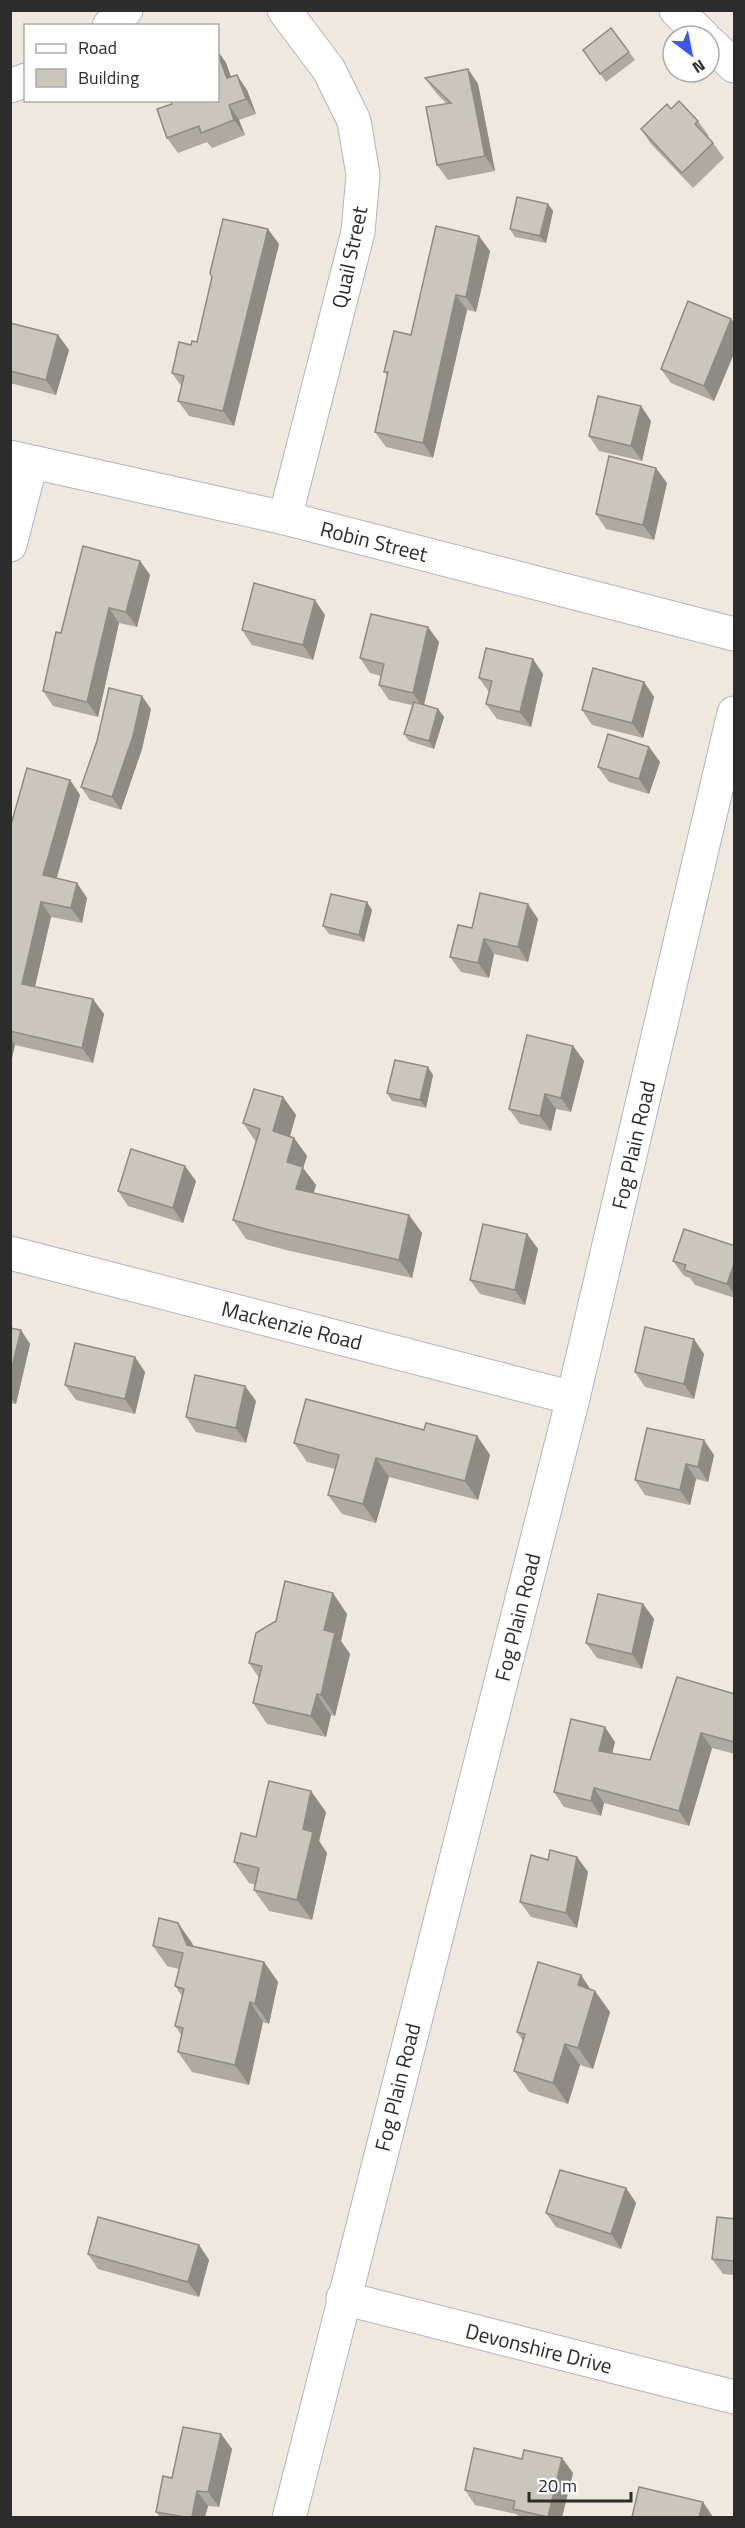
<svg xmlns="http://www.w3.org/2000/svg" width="745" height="2528" viewBox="0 0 745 2528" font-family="'Titillium Web',sans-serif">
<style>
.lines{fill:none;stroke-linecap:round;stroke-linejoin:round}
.minor-casing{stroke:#b2b4c1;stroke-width:35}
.tertiary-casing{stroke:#b2b4c1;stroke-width:35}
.minor{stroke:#fff;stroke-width:33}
.tertiary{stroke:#fff;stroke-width:33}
.wall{fill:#aeaaa2}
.shaded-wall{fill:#8d8b84}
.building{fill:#cac6bc;stroke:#8d8b84;stroke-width:1.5}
.labels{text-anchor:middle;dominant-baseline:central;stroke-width:5;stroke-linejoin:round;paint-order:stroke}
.street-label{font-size:21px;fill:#2c2c2c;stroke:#fff}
</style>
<rect width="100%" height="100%" fill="#efe8de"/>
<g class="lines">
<g class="minor-casing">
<g id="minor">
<path d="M284,10L329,70L354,121L363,175L358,232L285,518"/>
<path d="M676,10L703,36"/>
<path d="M109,26L126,10"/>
<path d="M709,42L734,66"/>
<path d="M10,86L26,80"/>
<path d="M10,457L285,518L734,634"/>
<path d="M10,545L31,463"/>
<path d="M10,1253L573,1398"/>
<path d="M343,2298L734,2397"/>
</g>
</g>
<g class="tertiary-casing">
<path id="tertiary" d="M289,2518L573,1398L734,713"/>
</g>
<use href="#minor" class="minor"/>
<use href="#tertiary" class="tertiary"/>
</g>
<g class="wall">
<path d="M611,28L635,60L606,82L583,50Z"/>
<path d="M218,51L226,63L231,77L247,90L256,114L239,120L245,135L212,148L207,142L178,153L167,138L218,100Z"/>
<path d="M468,69L478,84L495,171L448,180L437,165L447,104L436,93L425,78Z"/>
<path d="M671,109L698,121L709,136L707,137L713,143L724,158L693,188L651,144L641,129Z"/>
<path d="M548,204L553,211L546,243L515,237L510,229Z"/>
<path d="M279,244L234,426L189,416L178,401L182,387L172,373L191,345L197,342Z"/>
<path d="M490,251L476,312L467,310L433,458L386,447L375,432L388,376L384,372L411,335Z"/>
<path d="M731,319L735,324V351L714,401L671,383L661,369Z"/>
<path d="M10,323L58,335L69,350L56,395L10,383Z"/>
<path d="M641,406L651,421L642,461L599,451L589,436Z"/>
<path d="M667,483L654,540L606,529L596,514Z"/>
<path d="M140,561L150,575L137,627L119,623L98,717L53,706L43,691Z"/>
<path d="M325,615L313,660L252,645L242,630Z"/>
<path d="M439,642L424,705L438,709L444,717L434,749L409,741L404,734L412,705L389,700L379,685L381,676L370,673L360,658Z"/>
<path d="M543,674L531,727L497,719L486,704L489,692L479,678Z"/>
<path d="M644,682L654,697L643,738L592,725L582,710Z"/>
<path d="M151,709L142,749L121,810L90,800L81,787Z"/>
<path d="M649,747L660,762L649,794L609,782L598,767Z"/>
<path d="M70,780L80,795L57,878L87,898L82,923L51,917L35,987L104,1014L93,1063L15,1045L10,1066V828Z"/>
<path d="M372,910L364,942L329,934L323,926Z"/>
<path d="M538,919L528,962L494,954L489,978L461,972L450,957L472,928Z"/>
<path d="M573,1046L584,1061L571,1112L556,1109L551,1131L520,1124L509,1109Z"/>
<path d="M433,1075L426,1108L392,1101L387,1093Z"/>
<path d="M283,1097L296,1115L290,1136L294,1138L307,1156L303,1168L316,1185L314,1193L409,1215L422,1233L412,1278L286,1250L246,1239L233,1220L256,1142L243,1123Z"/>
<path d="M196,1181L183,1223L128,1206L118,1191Z"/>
<path d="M527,1234L538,1249L525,1305L480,1294L470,1280Z"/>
<path d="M735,1246V1298L695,1285L690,1278L684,1276L673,1261Z"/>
<path d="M10,1328L30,1344L16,1404L10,1403Z"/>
<path d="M704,1354L694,1399L645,1387L635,1372Z"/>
<path d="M145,1372L135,1414L76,1400L65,1385Z"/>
<path d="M256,1401L246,1443L196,1432L186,1417Z"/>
<path d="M424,1430L477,1436L490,1455L478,1500L389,1477L376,1523L342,1514L328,1495L335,1469L307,1462L294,1443Z"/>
<path d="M714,1455L708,1482L696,1479L690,1505L645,1495L635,1480Z"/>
<path d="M643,1604L654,1619L642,1669L597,1658L586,1643Z"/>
<path d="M347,1614L341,1641L350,1654L335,1716L331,1715L326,1737L267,1724L253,1703L259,1678L249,1663Z"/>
<path d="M735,1694V1754L712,1748L689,1826L604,1803L601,1816L564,1807L554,1792L615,1742L612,1753L650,1760Z"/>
<path d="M326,1812L319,1841L327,1853L312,1920L269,1911L254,1890L256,1885L249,1883L234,1862L256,1837Z"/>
<path d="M577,1857L588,1872L577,1928L531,1917L520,1902L548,1860Z"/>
<path d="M192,1943L193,1946L264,1962L278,1982L269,2024L263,2022L249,2085L192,2072L178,2052L182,2036L175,2026L182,1996L175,1986L179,1969L167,1966L153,1946Z"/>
<path d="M581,1975L590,1989L610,2012L593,2069L580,2065L568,2104L529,2092L514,2071L523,2041L517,2032Z"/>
<path d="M626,2188L636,2203L621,2249L556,2227L546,2213Z"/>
<path d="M735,2219V2275L723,2274L712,2259Z"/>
<path d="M199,2245L209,2260L199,2297L98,2269L88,2254Z"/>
<path d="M221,2434L232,2449L219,2507L208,2506L205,2517H160L156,2512L172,2478Z"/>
<path d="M562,2458L573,2473L562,2517H519L516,2514L475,2505L465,2490L522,2459Z"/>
</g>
<g class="shaded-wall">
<path d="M218,51L226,63L237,93L227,78L218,54Z"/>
<path d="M468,69L478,84L495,171L485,156Z"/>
<path d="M237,75L247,90L256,114L246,99Z"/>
<path d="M229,105L239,120L245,135L234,120Z"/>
<path d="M548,204L553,211L546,243L540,236Z"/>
<path d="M268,229L279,244L234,426L223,411Z"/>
<path d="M479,236L490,251L476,312L466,297Z"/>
<path d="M456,295L467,310L433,458L423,443Z"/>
<path d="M731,319L735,324V351L714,401L704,386Z"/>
<path d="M58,335L69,350L56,395L46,380Z"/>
<path d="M641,406L651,421L642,461L631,446Z"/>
<path d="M656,468L667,483L654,540L643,525Z"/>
<path d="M140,561L150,575L137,627L126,612Z"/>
<path d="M315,600L325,615L313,660L303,645Z"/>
<path d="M109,608L119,623L98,717L87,702Z"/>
<path d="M428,627L439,642L423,708L413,693Z"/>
<path d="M533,659L543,674L531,727L520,712Z"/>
<path d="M644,682L654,697L643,738L632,723Z"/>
<path d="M142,696L151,709L142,749L121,810L112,797Z"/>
<path d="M438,709L444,717L434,749L429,741Z"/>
<path d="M649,747L660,762L649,794L639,779Z"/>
<path d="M70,780L80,795L53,890L43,875Z"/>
<path d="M77,883L87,898L82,923L71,908Z"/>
<path d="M41,902L51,917L32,999L22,984Z"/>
<path d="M367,902L372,910L364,942L359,935Z"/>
<path d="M528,904L538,919L528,962L518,947Z"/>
<path d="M484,939L494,954L489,978L478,963Z"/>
<path d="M93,999L104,1014L93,1063L82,1048Z"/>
<path d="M10,1038L15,1045L10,1066Z"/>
<path d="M573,1046L584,1061L571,1112L561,1098Z"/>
<path d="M428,1067L433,1075L426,1108L420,1100Z"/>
<path d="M545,1094L556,1109L551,1131L540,1116Z"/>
<path d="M283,1097L296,1115L286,1150L273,1131Z"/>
<path d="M294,1138L307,1156L303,1168L316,1185L309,1207L296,1189L287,1162Z"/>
<path d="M185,1166L196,1181L183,1223L173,1208Z"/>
<path d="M409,1215L422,1233L412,1278L399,1260Z"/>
<path d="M527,1234L538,1249L525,1305L515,1290Z"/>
<path d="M735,1261V1295L727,1284Z"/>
<path d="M21,1330L30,1344L16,1404L10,1396V1375Z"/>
<path d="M694,1339L704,1354L694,1399L684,1384Z"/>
<path d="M135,1357L145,1372L135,1414L125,1399Z"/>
<path d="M245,1386L256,1401L246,1443L236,1428Z"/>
<path d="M477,1436L490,1455L478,1500L465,1481Z"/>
<path d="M704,1440L714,1455L708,1482L698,1467Z"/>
<path d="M376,1458L389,1477L376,1523L363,1504Z"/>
<path d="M686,1464L696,1479L690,1505L680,1490Z"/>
<path d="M333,1593L347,1614L341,1641L350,1654L335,1716L321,1695L324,1630Z"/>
<path d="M643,1604L654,1619L642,1669L632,1654Z"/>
<path d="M317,1694L331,1715L326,1737L311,1716Z"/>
<path d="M605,1727L615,1742L609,1766L599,1751Z"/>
<path d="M701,1733L712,1748L689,1826L679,1811Z"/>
<path d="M594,1788L604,1803L601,1816L591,1801Z"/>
<path d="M311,1791L326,1812L319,1841L327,1853L312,1920L297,1900L303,1829Z"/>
<path d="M577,1857L588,1872L577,1928L566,1913Z"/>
<path d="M178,1923L192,1943L201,1965L187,1945Z"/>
<path d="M264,1962L278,1982L269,2024L255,2004Z"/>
<path d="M581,1975L594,1995L595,1991L610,2012L593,2069L578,2048V1985Z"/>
<path d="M250,2002L263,2022L249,2085L235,2065Z"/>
<path d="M565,2044L580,2065L568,2104L553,2083Z"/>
<path d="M626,2188L636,2203L621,2249L611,2234Z"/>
<path d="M199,2245L209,2260L199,2297L188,2282Z"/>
<path d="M221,2434L232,2449L219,2507L208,2492Z"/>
<path d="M562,2458L573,2473L562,2517H548Z"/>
<path d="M197,2491L208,2506L205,2517H192Z"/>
<path d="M703,2502L713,2517H699Z"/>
</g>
<g class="building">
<path d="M611,28L629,52L600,74L583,50Z"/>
<path d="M218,54L227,78L237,75L246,99L229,105L234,120L201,133L199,126L167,138L157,109L172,104L170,100H218Z"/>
<path d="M468,69L485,156L437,165L426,107L451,103L425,78Z"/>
<path d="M679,101L698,121L695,124L713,143L682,173L641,129L667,104L671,109Z"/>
<path d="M517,197L548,204L540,236L510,229Z"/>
<path d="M223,219L268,229L223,411L178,401L184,376L172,373L179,342L191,345L192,341L197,342L212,277L210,273Z"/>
<path d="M436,226L479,236L466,297L456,295L423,443L375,432L388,372H384L394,331L411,335Z"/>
<path d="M688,301L731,319L704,386L661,369Z"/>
<path d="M10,323L58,335L46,380L10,371Z"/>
<path d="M598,396L641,406L631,446L589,436Z"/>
<path d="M609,456L656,468L643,525L596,514Z"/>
<path d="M83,546L140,561L126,612L109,608L87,702L43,691L56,632L61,633Z"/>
<path d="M254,583L315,600L303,645L242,630Z"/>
<path d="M371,614L428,627L413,693L379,685L384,664L360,658Z"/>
<path d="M486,648L533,659L520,712L486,704L492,681L479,678Z"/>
<path d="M593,668L644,682L632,723L582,710Z"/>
<path d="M109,688L142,696L133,736L112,797L81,787L97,741Z"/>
<path d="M414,702L438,709L429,741L404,734Z"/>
<path d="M608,734L649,747L639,779L598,767Z"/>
<path d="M27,768L70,780L43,875L77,883L71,908L41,902L22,984L93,999L82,1048L10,1031V828Z"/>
<path d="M480,893L528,904L518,947L484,939L478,963L450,957L458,925L472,928Z"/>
<path d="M331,894L367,902L359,935L323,926Z"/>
<path d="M527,1035L573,1046L561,1098L545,1094L540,1116L509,1109Z"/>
<path d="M395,1060L428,1067L420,1100L387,1093Z"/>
<path d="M254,1089L283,1097L273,1131L294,1138L287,1162L303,1167L296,1189L409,1215L399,1260L273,1231L233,1220L260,1129L243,1123Z"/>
<path d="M131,1149L185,1166L173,1208L118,1191Z"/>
<path d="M483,1224L527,1234L515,1290L470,1280Z"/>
<path d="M684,1229L735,1246V1261L727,1284L684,1270L686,1265L673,1261Z"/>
<path d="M645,1327L694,1339L684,1384L635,1372Z"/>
<path d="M10,1328L21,1330L10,1375Z"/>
<path d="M75,1343L135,1357L125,1399L65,1385Z"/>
<path d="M195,1375L245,1386L236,1428L186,1417Z"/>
<path d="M306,1399L424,1430L426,1423L477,1436L465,1481L376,1458L363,1504L328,1495L339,1455L294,1443Z"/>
<path d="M647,1428L704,1440L698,1467L686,1464L680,1490L635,1480Z"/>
<path d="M285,1581L333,1593L324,1630L335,1633L321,1695L317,1694L311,1716L253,1703L262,1666L249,1663L256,1633L276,1621Z"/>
<path d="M598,1594L643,1604L632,1654L586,1643Z"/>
<path d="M677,1677L735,1694V1740L734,1742L701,1733L679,1811L594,1788L591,1801L554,1792L571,1719L605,1727L599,1751L650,1760Z"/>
<path d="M269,1781L311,1791L303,1829L313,1832L297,1900L254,1890L259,1868L234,1862L241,1833L256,1837Z"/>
<path d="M550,1850L577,1857L566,1913L520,1902L531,1855L548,1860Z"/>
<path d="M159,1918L178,1923L187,1945L264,1962L255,2004L250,2002L235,2065L178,2052L183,2028L175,2026L184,1989L175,1986L183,1953L153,1946Z"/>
<path d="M538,1962L581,1975L578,1985L595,1991L578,2048L565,2044L553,2083L514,2071L525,2034L517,2032Z"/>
<path d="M560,2170L626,2188L611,2234L546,2213Z"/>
<path d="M98,2217L199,2245L188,2282L88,2254Z"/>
<path d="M717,2217L735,2219V2261L712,2259Z"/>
<path d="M183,2427L221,2434L208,2492L197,2491L192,2517H184L156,2512L163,2476L172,2478Z"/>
<path d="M474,2448L522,2459L524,2450L562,2458L548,2517L513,2509L515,2501L465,2490Z"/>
<path d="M639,2487L703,2502L699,2517H632Z"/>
</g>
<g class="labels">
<g class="street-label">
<text transform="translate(349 257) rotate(-78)">Quail Street</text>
<text transform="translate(374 541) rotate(14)">Robin Street</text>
<text transform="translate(633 1145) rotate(-77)">Fog Plain Road</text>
<text transform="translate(292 1325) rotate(14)">Mackenzie Road</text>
<text transform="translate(517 1617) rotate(-76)">Fog Plain Road</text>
<text transform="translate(397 2087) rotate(-76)">Fog Plain Road</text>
<text transform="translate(539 2348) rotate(14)">Devonshire Drive</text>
</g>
</g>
<rect width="745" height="2528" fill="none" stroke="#2c2c2c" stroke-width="24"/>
<rect x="24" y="24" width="195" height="78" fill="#ffffff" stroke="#ababab" stroke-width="1.5"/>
<rect x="36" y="44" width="30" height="9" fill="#ffffff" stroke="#ababab" stroke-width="1.5"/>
<text x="78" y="54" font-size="18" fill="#2c2c2c">Road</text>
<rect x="36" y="69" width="30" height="18" fill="#cac6bc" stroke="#ababab" stroke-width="1.5"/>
<text x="78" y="84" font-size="18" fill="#2c2c2c">Building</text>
<g transform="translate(691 54) rotate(148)"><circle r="28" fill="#ffffff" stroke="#ababab" stroke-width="1.5"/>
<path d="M0-4.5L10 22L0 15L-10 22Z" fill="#3b56ff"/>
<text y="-9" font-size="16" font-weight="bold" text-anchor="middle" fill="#2c2c2c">N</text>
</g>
<path d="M529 2492v9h102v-9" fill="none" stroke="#2c2c2c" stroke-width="3"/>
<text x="538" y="2492" font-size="18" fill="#2c2c2c" stroke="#ffffff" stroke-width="4.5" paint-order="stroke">20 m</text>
</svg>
